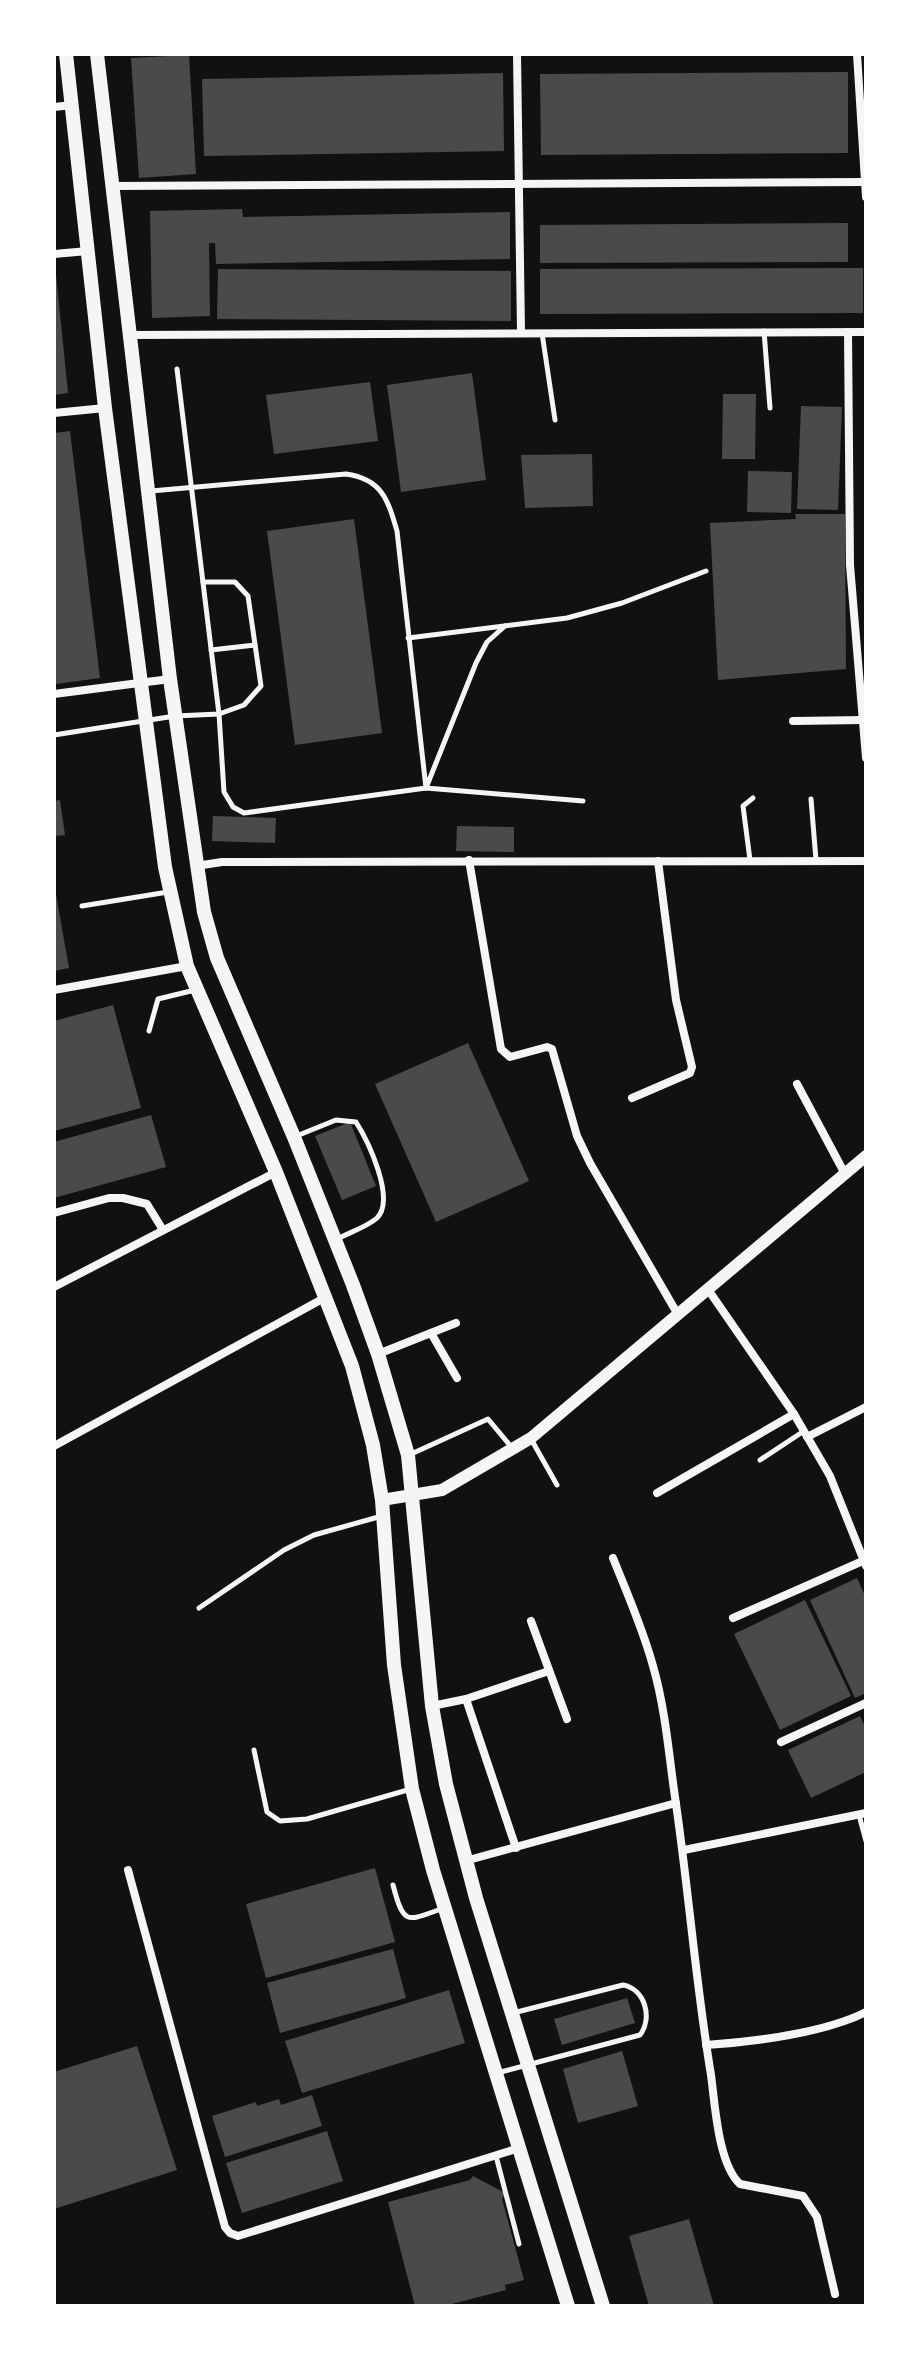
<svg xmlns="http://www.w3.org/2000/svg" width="920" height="2360" viewBox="0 0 920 2360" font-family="'IBM Plex Serif',serif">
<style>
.building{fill:#4a4a4a}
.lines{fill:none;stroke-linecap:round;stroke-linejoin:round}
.service{stroke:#f5f5f5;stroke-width:5}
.minor{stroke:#f5f5f5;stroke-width:8}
.tertiary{stroke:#f5f5f5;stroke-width:12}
.primary{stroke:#f5f5f5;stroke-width:14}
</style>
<rect width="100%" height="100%" fill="#111"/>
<g class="building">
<path d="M189,55L196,174L139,178L131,58Z"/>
<path d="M848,72V153L541,155L540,74Z"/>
<path d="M503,73L504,151L204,156L202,79Z"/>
<path d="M242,209L243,217L510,212V259L216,264L215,243H209L210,316L152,318L150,211Z"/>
<path d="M848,223V262L540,263V225Z"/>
<path d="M863,268V313L540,314V269Z"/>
<path d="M218,269L511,271V321L217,319Z"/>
<path d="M54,274H56L68,393L54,395Z"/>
<path d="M472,373L486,480L401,492L387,385Z"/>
<path d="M370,382L378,441L274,454L266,395Z"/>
<path d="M723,394H756L755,459H722Z"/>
<path d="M801,406L842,407L838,510L797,509Z"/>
<path d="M70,431L100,678L56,684L54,433Z"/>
<path d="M592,454L593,506L525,508L521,455Z"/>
<path d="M748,471L792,472L791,513L747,512Z"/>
<path d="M795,514H845L846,669L718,680L710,523L796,519Z"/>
<path d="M354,519L382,733L295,745L267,531Z"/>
<path d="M60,800L65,835L54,836V801Z"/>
<path d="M213,816L276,818L275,843L212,841Z"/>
<path d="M457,826L514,827V852L456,851Z"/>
<path d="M54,883L69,968L54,971Z"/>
<path d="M113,1005L141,1108L54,1131V1021Z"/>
<path d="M468,1043L529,1181L436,1222L375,1084Z"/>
<path d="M151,1115L166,1167L54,1198V1142Z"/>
<path d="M350,1122L376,1186L342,1200L315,1136Z"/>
<path d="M857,1578L866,1598V1693L855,1698L810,1600Z"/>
<path d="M805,1600L851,1696L780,1730L734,1634Z"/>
<path d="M860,1716L866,1729V1772L811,1798L788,1750Z"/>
<path d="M375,1868L395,1942L266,1978L246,1904Z"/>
<path d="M393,1949L406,1998L280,2033L267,1983Z"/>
<path d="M449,1990L465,2043L302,2093L285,2041Z"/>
<path d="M627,1998L635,2023L562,2045L554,2019Z"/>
<path d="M137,2046L177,2170L54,2209V2072Z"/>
<path d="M622,2051L638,2106L578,2123L563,2069Z"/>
<path d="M312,2095L322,2126L225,2157L212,2116L256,2102L257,2106L279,2099L281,2105Z"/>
<path d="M327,2131L343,2181L242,2213L226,2163Z"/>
<path d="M473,2176L505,2193L502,2199L524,2280L505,2285L506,2290L444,2306H415L388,2202L470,2180Z"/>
<path d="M689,2219L714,2306H649L629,2236Z"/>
</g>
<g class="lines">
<g class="service">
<path d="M764,331L770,408"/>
<path d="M542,333L555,420"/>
<path d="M177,369L219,714L224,792L233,807L244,813L426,788L583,801"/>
<path d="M151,491L346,474C382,479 388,500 397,531L426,788L476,663L487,642L505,626"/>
<path d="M408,638L567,618L622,603L706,571"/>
<path d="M211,650L255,645"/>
<path d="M54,735L175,716L219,714L244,705L261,686L248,596L235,582H203"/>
<path d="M811,799L816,860"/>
<path d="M750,860L743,806L753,798"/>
<path d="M82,906L168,892"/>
<path d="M149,1031L158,999L195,990"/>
<path d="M294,1137L336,1120L356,1122C368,1141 396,1199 377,1218C367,1227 348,1233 337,1239"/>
<path d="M531,1439L557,1485"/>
<path d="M409,1455L488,1419L513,1449"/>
<path d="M760,1460L804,1431"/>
<path d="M199,1608L284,1550L314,1535L382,1516"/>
<path d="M254,1750L267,1812L280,1821L307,1819L411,1789"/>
<path d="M859,1815L866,1841"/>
<path d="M393,1885C404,1927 407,1921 444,1908"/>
<path d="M497,2073L640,2035C653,2018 645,1989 623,1985L513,2013"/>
<path d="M496,2156L519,2244"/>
</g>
<g class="minor">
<path d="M517,54L521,332"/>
<path d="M857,54L866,197"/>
<path d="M54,107L72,105"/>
<path d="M112,186L865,182"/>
<path d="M54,254L88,251"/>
<path d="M848,332L850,565L866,758"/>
<path d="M128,335L866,332"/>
<path d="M54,413L105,408"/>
<path d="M54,694L170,679"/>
<path d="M793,721L863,720"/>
<path d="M469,860L501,1049L510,1057L547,1047L552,1049L577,1136L590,1163L677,1313"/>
<path d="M196,866L222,862L866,861"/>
<path d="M54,990L187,966"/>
<path d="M797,1084L845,1174"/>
<path d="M632,1098L690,1073L692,1067L676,1000L658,861"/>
<path d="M54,1213L109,1198H123L147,1204L163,1230"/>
<path d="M54,1287L276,1172"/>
<path d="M707,1288L794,1414L830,1476L866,1566"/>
<path d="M431,1333L457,1378"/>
<path d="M378,1354L456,1323"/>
<path d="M807,1437L866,1407"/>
<path d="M54,1446L326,1297"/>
<path d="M657,1493L794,1414"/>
<path d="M613,1558C627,1593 643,1629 653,1666C666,1711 669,1758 676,1804C689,1894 696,1985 711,2075C715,2104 718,2164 740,2184L803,2196L817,2217L835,2294"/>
<path d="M733,1618L865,1560"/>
<path d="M531,1621L567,1719"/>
<path d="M466,1699L516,1848"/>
<path d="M432,1706L466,1699L549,1671"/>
<path d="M781,1742L866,1703"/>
<path d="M684,1850L866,1813"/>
<path d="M465,1861L676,1803"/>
<path d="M128,1870L225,2227L230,2233L238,2236L519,2148"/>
<path d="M706,2045C752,2042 825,2033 866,2012"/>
</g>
<path class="tertiary" d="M382,1500L442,1490L531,1438L866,1156"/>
<g class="primary">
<path d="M66,54L105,408L165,867L187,966L276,1172L352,1366L373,1445L382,1500L394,1665L412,1789L433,1870L568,2306"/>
<path d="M97,54L170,679L204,912L217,958L294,1137L353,1285L378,1354L408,1455L432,1706L446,1784L476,1898L603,2306"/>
</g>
</g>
<rect width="920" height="2360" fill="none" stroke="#ffffff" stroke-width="112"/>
</svg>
